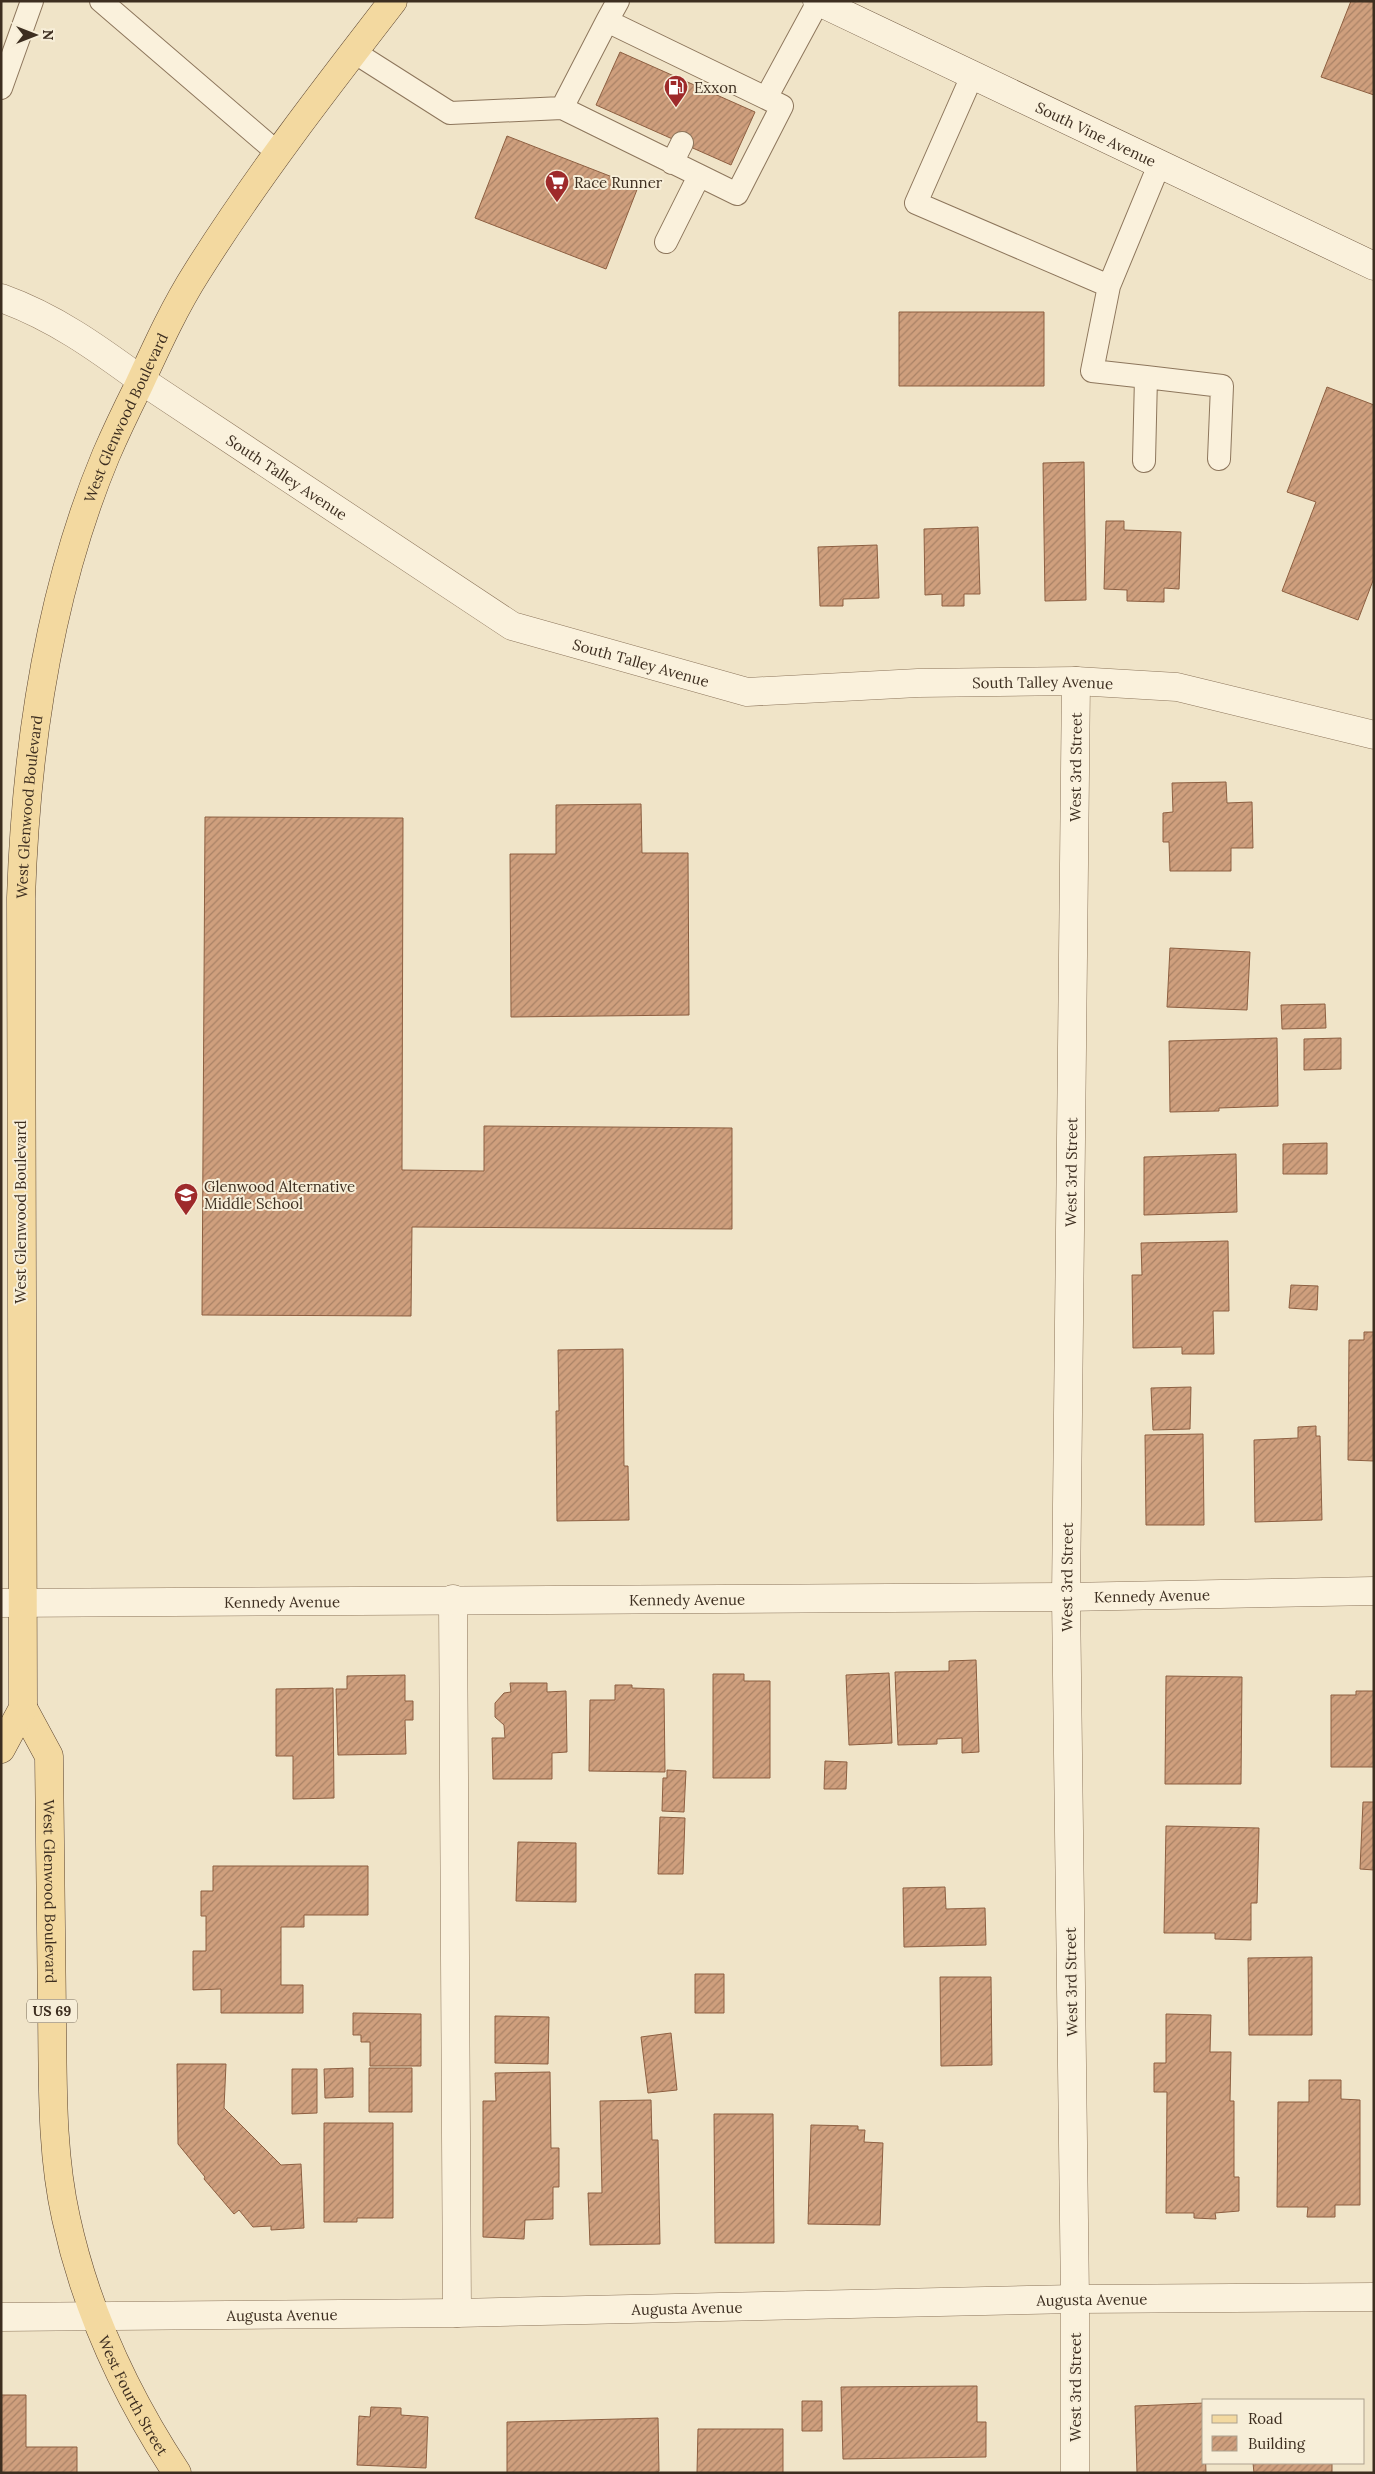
<svg xmlns="http://www.w3.org/2000/svg" width="1375" height="2474" font-family="Lora,serif">
<defs>
<pattern id="building-hatch" width="6" height="6" patternUnits="userSpaceOnUse" patternTransform="scale(1.25)"><rect width="6" height="6" fill="#cf9f7d"/><path d="M-1 1l2-2M0 6l6-6M5 7l2-2" fill="none" stroke="#a98266"/></pattern>
</defs>
<rect width="100%" height="100%" fill="#f0e4c8"/>
<!-- building -->
<path fill="url(#building-hatch)" stroke="#8d5f41" d="M1351,1L1374,2V95L1321,77Z
M620,52L755,112L731,165L596,105Z
M507,136L638,187L606,269L475,218Z
M899,312H1044V386H899Z
M1327,387L1374,405V578L1358,620L1282,591L1316,502L1287,492Z
M1084,462L1086,600L1045,601L1043,463Z
M1106,521H1124V530L1181,532L1179,589L1164,588V602L1127,601V590L1104,589Z
M978,527L980,594H964V606H942V594L925,595L924,529Z
M877,545L879,598L843,599V606H820L818,547Z
M1226,782L1227,803L1252,802L1253,848H1231V871H1170L1169,842H1163V813L1173,812L1172,783Z
M641,804L642,853H688L689,1015L511,1017L510,854H556V805Z
M205,817L403,818L402,1170L484,1171V1126L732,1128V1229L412,1227L411,1316L202,1315Z
M1170,948L1250,952L1247,1010L1167,1007Z
M1325,1004L1326,1028L1282,1029L1281,1005Z
M1277,1038L1278,1106L1219,1108V1111L1170,1112L1169,1041Z
M1341,1038V1069L1304,1070V1039Z
M1327,1143V1174H1283V1144Z
M1236,1154L1237,1212L1144,1215V1157Z
M1228,1241L1229,1311H1213L1214,1354H1182V1347L1133,1348L1132,1275H1142L1141,1243Z
M1291,1285L1318,1286L1317,1310L1289,1308Z
M1364,1332H1374V1461L1348,1460L1349,1340H1364Z
M623,1349L624,1466H628L629,1520L557,1521L556,1411H559L558,1350Z
M1191,1387L1190,1429L1153,1430L1151,1388Z
M1316,1426V1436H1320L1322,1520L1255,1522L1254,1440L1298,1438V1427Z
M1203,1434L1204,1525H1146L1145,1435Z
M976,1660L979,1752L962,1753V1738L937,1739V1744L898,1745L895,1672L949,1671V1661Z
M889,1673L892,1743L849,1745L846,1675Z
M713,1674H744V1681H770V1778H713Z
M405,1675V1701H413V1720H405L406,1754L338,1755L336,1689H347V1676Z
M1166,1676L1242,1677L1241,1784H1165Z
M510,1683H547V1692L566,1691L567,1752L552,1753V1779H493L492,1738H505L504,1725L495,1717V1703L504,1693L511,1692Z
M615,1685H632V1688L664,1689L665,1772L589,1771L590,1700H615Z
M333,1688L334,1798L293,1799V1756H276V1689Z
M1356,1691H1374V1767H1331V1695H1356Z
M825,1761L847,1762L846,1789H824Z
M667,1770L686,1771L684,1812L662,1811L663,1778H667Z
M1363,1802H1374V1870L1360,1869Z
M660,1817L685,1818L683,1874H658Z
M1166,1826L1259,1828L1257,1903H1251V1940L1215,1939V1933H1164Z
M518,1842L576,1843V1902L516,1901Z
M213,1866H368V1915H304V1927H281V1985H303V2013H221V1989L193,1990V1951H206V1916H201V1891H213Z
M945,1887L946,1909L985,1908L986,1945L904,1947L903,1888Z
M1312,1957V2035H1249L1248,1958Z
M695,1974H724V2013H695Z
M940,1977H991L992,2065L941,2066Z
M353,2013L421,2014V2066H370V2042H361V2035H353Z
M1166,2014L1211,2015L1210,2052H1231L1230,2101H1234V2177H1239V2211L1215,2213L1216,2219L1194,2218V2213H1166L1167,2092H1154V2063H1166Z
M495,2016L549,2017L548,2064L495,2063Z
M671,2033L677,2090L648,2093L641,2037Z
M177,2064H226L224,2108L281,2165L301,2164L304,2228L271,2230V2226L253,2227L239,2210L234,2214L204,2179L205,2177L178,2144Z
M353,2068V2097L325,2098L324,2069Z
M369,2068H412V2112H369Z
M292,2069H317V2113L292,2114Z
M550,2072L551,2148H559V2187H553V2219L525,2220L524,2239L483,2237V2101H496L495,2073Z
M1309,2080H1341V2099L1360,2100V2205H1335V2217H1307L1308,2207H1277L1278,2102H1309Z
M651,2100L652,2140H658L660,2244L590,2245L588,2193H602L600,2101Z
M714,2114H773L774,2243H715Z
M324,2123H393V2218H357V2222H324Z
M811,2125L858,2126V2130H865L864,2142L883,2143L880,2225L808,2224Z
M977,2386V2422H986V2457L843,2459L841,2387Z
M1,2395H26V2447H77V2473H1Z
M802,2401H822V2431H802Z
M1204,2403L1206,2473H1137L1135,2406Z
M371,2407L401,2408V2415L428,2417L426,2468L357,2465L359,2416L370,2417Z
M658,2418L659,2471L655,2473H507V2422Z
M698,2429H783V2473H697Z
M1253,2463H1332V2473H1254Z"/>
<g fill="none" stroke-linecap="round" stroke-linejoin="round">
<defs>
<path id="service" d="M101,1L279,154
M607,21L618,1
M354,52L450,113L562,108
M972,76L916,203L1109,286L1159,165
M1,88L32,1
M766,98L782,106L737,194L562,108L607,21L766,98L818,2
M672,163L682,143
M666,242L699,176
M1109,286L1092,371L1146,377
M1144,461L1146,377L1222,386L1219,459"/>
<g id="minor">
<path id="s1" d="M1,298C54,317 96,347 141,380L512,626L747,692L918,683L1076,681L1177,687L1374,735"/>
<path d="M453,1599L457,2313"/>
<path id="s2" d="M1,1603L1066,1597L1374,1591"/>
<path id="s3" d="M1,2317L457,2313L1075,2299L1374,2297"/>
<path id="s4" d="M1075,2473V2299L1066,1597L1076,681"/>
</g>
<g id="secondary">
<path id="s5" d="M817,1L1374,266"/>
</g>
<g id="primary">
<path id="s6" d="M23,1708L49,1756C50,1842 51,1928 52,2014C53,2082 51,2151 66,2218C86,2310 125,2394 177,2473"/>
<path id="s7" d="M1,1749L23,1708L21,898C26,748 48,594 106,455C116,432 127,409 138,387C156,348 174,308 197,272C256,178 325,89 393,1"/>
</g>
</defs>
<!-- service casing -->
<use href="#service" stroke="#8d765c" stroke-width="24"/>
<!-- minor casing -->
<use href="#minor" stroke="#8d765c" stroke-width="29"/>
<!-- secondary casing -->
<use href="#secondary" stroke="#6f573f" stroke-width="29"/>
<!-- primary casing -->
<use href="#primary" stroke="#5b4430" stroke-width="29"/>
<!-- service -->
<use href="#service" stroke="#faf1dc" stroke-width="22"/>
<!-- minor -->
<use href="#minor" stroke="#faf1dc" stroke-width="28"/>
<!-- secondary -->
<use href="#secondary" stroke="#faf1dc" stroke-width="28"/>
<!-- primary -->
<use href="#primary" stroke="#f3d9a0" stroke-width="28"/>
</g>
<!-- icons -->
<defs>
<symbol id="fuel-pin" viewBox="-11 -11 22 30"><path d="M0 17L-7.5 6A9.5 9.5 0 1 1 7.5 6Z" fill="#9e2a2b" stroke="#f7eed8"/><path d="M-5.5-6h7V0h2V4h1.3V-2.5L3-4.5l.8-.8L6-3V5H2.5V1h-1V6h-7ZM-4.2-4.7v3.2H.2V-4.7Z" fill="#fff"/></symbol>
<symbol id="supermarket-pin" viewBox="-11 -11 22 30"><path d="M0 17L-7.5 6A9.5 9.5 0 1 1 7.5 6Z" fill="#9e2a2b" stroke="#f7eed8"/><path d="M-6-5.5h2.5l.6 2H6L4.5 2H-2.5L-4.4-4H-6ZM-1.5 3.2a1.3 1.3 0 1 0 .1 0ZM3 3.2a1.3 1.3 0 1 0 .1 0Z" fill="#fff"/></symbol>
<symbol id="school-pin" viewBox="-11 -11 22 30"><path d="M0 17L-7.5 6A9.5 9.5 0 1 1 7.5 6Z" fill="#9e2a2b" stroke="#f7eed8"/><path d="M0-5L7-2L0 1L-7-2ZM-4 1L0 2.5L4 1V4Q0 6-4 4Z" fill="#fff"/></symbol>
</defs>
<g fill-rule="evenodd">
<use href="#fuel-pin" x="662" y="73" width="28" height="38"/>
<use href="#supermarket-pin" x="543" y="168" width="28" height="38"/>
<use href="#school-pin" x="172" y="1181" width="28" height="38"/>
</g>
<g text-anchor="middle" dominant-baseline="central" stroke-width="4" stroke-linejoin="round" paint-order="stroke">
<!-- shield labels -->
<rect fill="#f7eed8" stroke="#756857" stroke-width="1" x="27" y="1999.5" width="50" height="23" rx="4"/>
<g font-size="14" font-weight="bold" fill="#3d2e20">
<text x="52" y="2011">US 69</text>
</g>
<!-- poi labels -->
<g font-size="15" fill="#3d2e20" stroke="#f7eed8" text-anchor="start">
<text x="694" y="87">Exxon</text>
<text x="574" y="182">Race Runner</text>
<text x="204" y="1186">Glenwood Alternative<tspan x="204" dy="17">Middle School</tspan></text>
</g>
<!-- street labels -->
<g font-size="15" fill="#3d2e20" stroke="#f7eed8">
<text stroke="none"><textPath href="#s5" startOffset="309">South Vine Avenue</textPath></text>
<text stroke="none"><textPath href="#s7" startOffset="1352">West Glenwood Boulevard</textPath></text>
<text stroke="none"><textPath href="#s1" startOffset="338">South Talley Avenue</textPath></text>
<text stroke="none"><textPath href="#s1" startOffset="742">South Talley Avenue</textPath></text>
<text stroke="none"><textPath href="#s1" startOffset="1148">South Talley Avenue</textPath></text>
<text stroke="none"><textPath href="#s4" startOffset="1706">West 3rd Street</textPath></text>
<text stroke="none"><textPath href="#s7" startOffset="948">West Glenwood Boulevard</textPath></text>
<text stroke="none"><textPath href="#s4" startOffset="1301">West 3rd Street</textPath></text>
<text transform="translate(20 1212) rotate(-90)">West Glenwood Boulevard</text>
<text stroke="none"><textPath href="#s4" startOffset="896">West 3rd Street</textPath></text>
<text stroke="none"><textPath href="#s2" startOffset="1151">Kennedy Avenue</textPath></text>
<text stroke="none"><textPath href="#s2" startOffset="686">Kennedy Avenue</textPath></text>
<text stroke="none"><textPath href="#s2" startOffset="281">Kennedy Avenue</textPath></text>
<text stroke="none"><textPath href="#s6" startOffset="190">West Glenwood Boulevard</textPath></text>
<text transform="translate(1071 1982) rotate(-91)">West 3rd Street</text>
<text stroke="none"><textPath href="#s3" startOffset="1091">Augusta Avenue</textPath></text>
<text stroke="none"><textPath href="#s3" startOffset="686">Augusta Avenue</textPath></text>
<text stroke="none"><textPath href="#s3" startOffset="281">Augusta Avenue</textPath></text>
<text transform="translate(1075 2387) rotate(-90)">West 3rd Street</text>
<text stroke="none"><textPath href="#s6" startOffset="708">West Fourth Street</textPath></text>
</g>
</g>
<!-- border -->
<rect width="1375" height="2474" fill="none" stroke="#3d2e20" stroke-width="5"/>
<!-- legend -->
<rect x="1202" y="2399" width="162" height="65" fill="#f7eed8" stroke="#ada18e"/>
<rect x="1212" y="2415" width="25" height="8" fill="#f3d9a0" stroke="#ada18e"/>
<text x="1248" y="2424" font-size="15" fill="#3d2e20">Road</text>
<rect x="1212" y="2436" width="25" height="15" fill="url(#building-hatch)" stroke="#ada18e"/>
<text x="1248" y="2449" font-size="15" fill="#3d2e20">Building</text>
<!-- north arrow -->
<g transform="translate(35 35) rotate(90)" stroke="#f7eed8" stroke-width="4" paint-order="stroke">
<path d="M0-4L9 19L0 12L-9 19Z" fill="#3d2e20"/>
<text y="-8" font-size="14" font-weight="bold" text-anchor="middle" fill="#3d2e20">N</text>
</g>
</svg>
